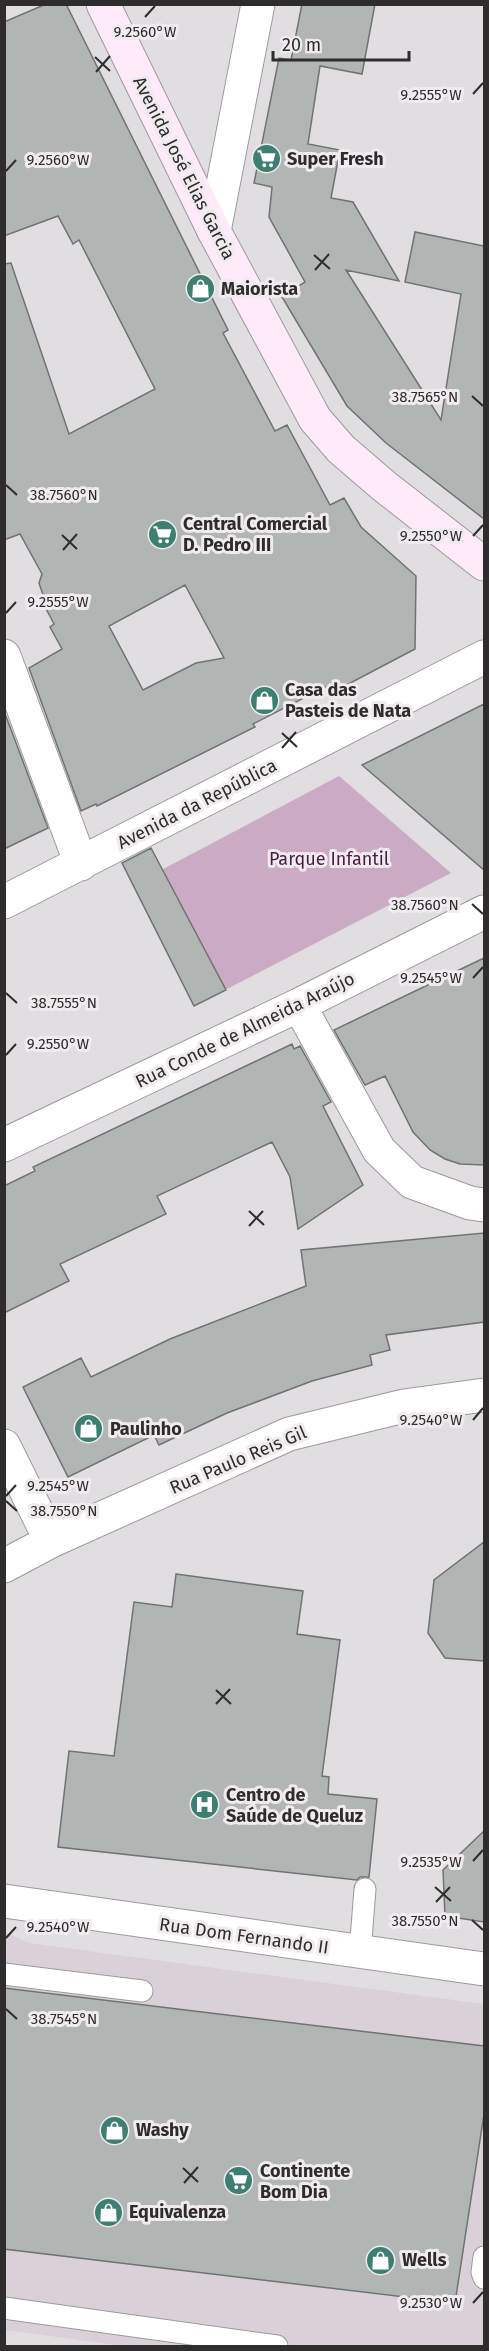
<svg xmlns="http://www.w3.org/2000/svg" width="489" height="2351" font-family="'Fira Sans',sans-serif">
<rect width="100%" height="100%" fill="#e1dee1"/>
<!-- built -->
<path fill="#dad1d8" d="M5,1932L29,1943L484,2004V2346H124L5,2330Z"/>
<!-- green -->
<path fill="#cbaac3" d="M339,776L451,873L194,1006L133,885Z"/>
<!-- building -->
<path fill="#b1b5b4" stroke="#6f7371" stroke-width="1.5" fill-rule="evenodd" d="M46,4H66L228,330L223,333L275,431L287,425L330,505L344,498L361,527L416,576L415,649L339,689L335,682L253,724L255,727L97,806L96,804L81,811L29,668L62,649L50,627L54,624L43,603L45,601L39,583L42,574L20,534L4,540V264L11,263L69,434L155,389L79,240L73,244L58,216L4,236V22ZM185,585L224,658L196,663L143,690L109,626Z
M302,4H375L362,74L320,66L308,144L340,150L331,198L353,202L399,281L346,270L441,420L461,294L405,282L415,232L484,246V519L386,443L347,406L282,297L305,282L269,217L272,187L254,183L279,58L291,60Z
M484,704V870L362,765Z
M4,711L48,828L4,849Z
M151,848L226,990L194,1006L122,863Z
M484,958V1165L460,1164L445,1159L430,1150L413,1132L385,1076L365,1085L334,1030Z
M292,1044L294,1049L300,1046L331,1102L323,1106L363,1185L298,1229L290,1177L272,1142L157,1196L166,1214L60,1264L69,1281L4,1313V1186L35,1171L33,1167Z
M484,1233V1322L386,1335L390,1350L370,1355L372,1365L312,1381L227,1413L159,1445L154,1435L68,1477L23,1387L81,1358L91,1377L170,1339L306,1286L301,1250Z
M484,1542V1661L445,1658L428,1633L434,1580Z
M176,1574L303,1591L297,1634L340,1640L322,1776L329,1777L328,1794L377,1799L369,1877H360L357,1880L58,1847L69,1751L114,1756L134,1602L172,1607Z
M484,1831V1922L445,1916L443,1870Z
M4,1988L484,2046V2114L455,2303L4,2249Z"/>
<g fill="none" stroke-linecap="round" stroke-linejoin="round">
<defs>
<path id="lane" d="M360,1952L365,1889
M4,1974L142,1991
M484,2257L482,2272L484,2278
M4,2308L277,2346"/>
<path id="street" d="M214,231L258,4
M4,656L81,864
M4,902L484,657
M299,1005L379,1150L412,1182L470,1203L484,1205
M4,1145L299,1005L484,912
M4,1446L51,1541
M4,1566L51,1541L289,1434L404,1406L484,1395
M4,1901L484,1969"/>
<path id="secondary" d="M103,4L214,231L315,419L341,449L384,486L484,564"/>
</defs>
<!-- lane casing -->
<use href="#lane" stroke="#9d9a9c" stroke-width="23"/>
<!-- street casing -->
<use href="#street" stroke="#9d9a9c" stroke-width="35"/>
<!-- secondary casing -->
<use href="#secondary" stroke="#9d9a9c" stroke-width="35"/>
<!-- lane -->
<use href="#lane" stroke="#fff" stroke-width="21"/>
<!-- street -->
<use href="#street" stroke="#fff" stroke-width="33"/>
<!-- secondary -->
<use href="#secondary" stroke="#feeaf9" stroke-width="33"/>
</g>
<!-- ticks -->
<path fill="none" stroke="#2e2c2d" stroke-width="2" d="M145,17L155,6M95,57L110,71M96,72L110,56M473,94L483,83M6,171L16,160M314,255L330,269M315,270L329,254M472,396L483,406M6,485L17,495M62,535L77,549M473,536L483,525M63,550L77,534M6,613L16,602M282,733L297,747M282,748L296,732M472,904L483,914M473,978L483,967M6,993L17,1003M6,1055L16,1044M249,1211L264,1225M249,1226L263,1211M473,1420L483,1408M6,1496L16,1485M6,1501L17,1511M216,1690L231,1704M216,1704L230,1689M473,1861L483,1850M435,1887L451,1901M436,1902L450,1887M472,1920L483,1930M6,1938L16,1927M6,2009L17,2019M183,2168L198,2182M184,2183L198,2167M473,2303L483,2292"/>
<!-- icons -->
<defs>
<symbol id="supermarket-disc" viewBox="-11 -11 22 22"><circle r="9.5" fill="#3d7f70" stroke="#efebee"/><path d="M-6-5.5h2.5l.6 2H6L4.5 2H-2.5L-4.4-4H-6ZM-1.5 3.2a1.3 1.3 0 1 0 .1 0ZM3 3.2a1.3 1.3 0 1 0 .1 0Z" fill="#fff"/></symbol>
<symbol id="shop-disc" viewBox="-11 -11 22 22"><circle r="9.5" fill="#3d7f70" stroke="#efebee"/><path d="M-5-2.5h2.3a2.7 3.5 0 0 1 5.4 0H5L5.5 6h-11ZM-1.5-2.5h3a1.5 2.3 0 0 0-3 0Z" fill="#fff"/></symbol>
<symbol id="hospital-disc" viewBox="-11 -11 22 22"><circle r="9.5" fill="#3d7f70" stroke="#efebee"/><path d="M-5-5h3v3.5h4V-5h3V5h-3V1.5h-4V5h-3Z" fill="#fff"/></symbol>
</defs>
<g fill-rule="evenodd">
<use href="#supermarket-disc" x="250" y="142" width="33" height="33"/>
<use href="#shop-disc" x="184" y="272" width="33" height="33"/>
<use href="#supermarket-disc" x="146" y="518" width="33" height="33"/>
<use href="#shop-disc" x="248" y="684" width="33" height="33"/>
<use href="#shop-disc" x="72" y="1412" width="33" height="33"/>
<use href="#hospital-disc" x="188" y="1788" width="33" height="33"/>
<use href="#shop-disc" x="98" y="2114" width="33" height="33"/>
<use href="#supermarket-disc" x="222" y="2164" width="33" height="33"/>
<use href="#shop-disc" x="92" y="2196" width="33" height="33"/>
<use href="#shop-disc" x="364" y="2244" width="33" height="33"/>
</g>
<g text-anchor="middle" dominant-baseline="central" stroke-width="6" stroke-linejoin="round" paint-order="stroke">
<!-- poi labels -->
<g font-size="18" font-weight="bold" fill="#2e2c2d" stroke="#efebee" text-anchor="start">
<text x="287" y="159">Super Fresh</text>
<text x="221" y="289">Maiorista</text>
<text x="183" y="524">Central Comercial<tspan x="183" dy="21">D. Pedro III</tspan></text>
<text x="285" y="690">Casa das<tspan x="285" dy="21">Pasteis de Nata</tspan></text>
<text x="110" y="1429">Paulinho</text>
<text x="226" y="1795">Centro de<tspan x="226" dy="21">Saúde de Queluz</tspan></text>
<text x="136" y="2130">Washy</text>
<text x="260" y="2171">Continente<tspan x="260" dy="21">Bom Dia</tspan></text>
<text x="129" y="2212">Equivalenza</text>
<text x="402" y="2260">Wells</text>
</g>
<!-- street labels -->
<g font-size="18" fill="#2e2c2d" stroke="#efebee">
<text transform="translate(184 168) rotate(63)">Avenida José Elias Garcia</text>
<text transform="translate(197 804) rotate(-27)">Avenida da República</text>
<text transform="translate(245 1030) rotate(-26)">Rua Conde de Almeida Araújo</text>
<text transform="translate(238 1460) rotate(-23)">Rua Paulo Reis Gil</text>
<text transform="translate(244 1936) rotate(8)">Rua Dom Fernando II</text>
</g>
<!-- park labels -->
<g font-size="18" fill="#4d1a44" stroke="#efebee">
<text x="329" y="859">Parque Infantil</text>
</g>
</g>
<g font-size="15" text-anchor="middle" fill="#2e2c2d" stroke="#efebee" stroke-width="6" stroke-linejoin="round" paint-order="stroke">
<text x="145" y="37">9.2560°W</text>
<text x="431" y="100">9.2555°W</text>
<text x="58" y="165">9.2560°W</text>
<text x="425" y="402">38.7565°N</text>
<text x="64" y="500">38.7560°N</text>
<text x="431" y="541">9.2550°W</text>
<text x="58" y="607">9.2555°W</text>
<text x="425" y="910">38.7560°N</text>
<text x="431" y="983">9.2545°W</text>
<text x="64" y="1008">38.7555°N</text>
<text x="58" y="1049">9.2550°W</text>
<text x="431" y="1425">9.2540°W</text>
<text x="58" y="1491">9.2545°W</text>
<text x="64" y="1516">38.7550°N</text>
<text x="431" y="1867">9.2535°W</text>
<text x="425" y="1926">38.7550°N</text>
<text x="58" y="1932">9.2540°W</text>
<text x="64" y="2024">38.7545°N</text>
<text x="431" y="2308">9.2530°W</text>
</g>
<!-- border -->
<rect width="489" height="2351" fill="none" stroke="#2e2c2d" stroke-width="12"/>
<!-- scale -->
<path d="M273 51v9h136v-9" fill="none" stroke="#2e2c2d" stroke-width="3"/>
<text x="282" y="51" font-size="18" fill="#2e2c2d" stroke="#efebee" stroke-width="4.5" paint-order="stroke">20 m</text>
</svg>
